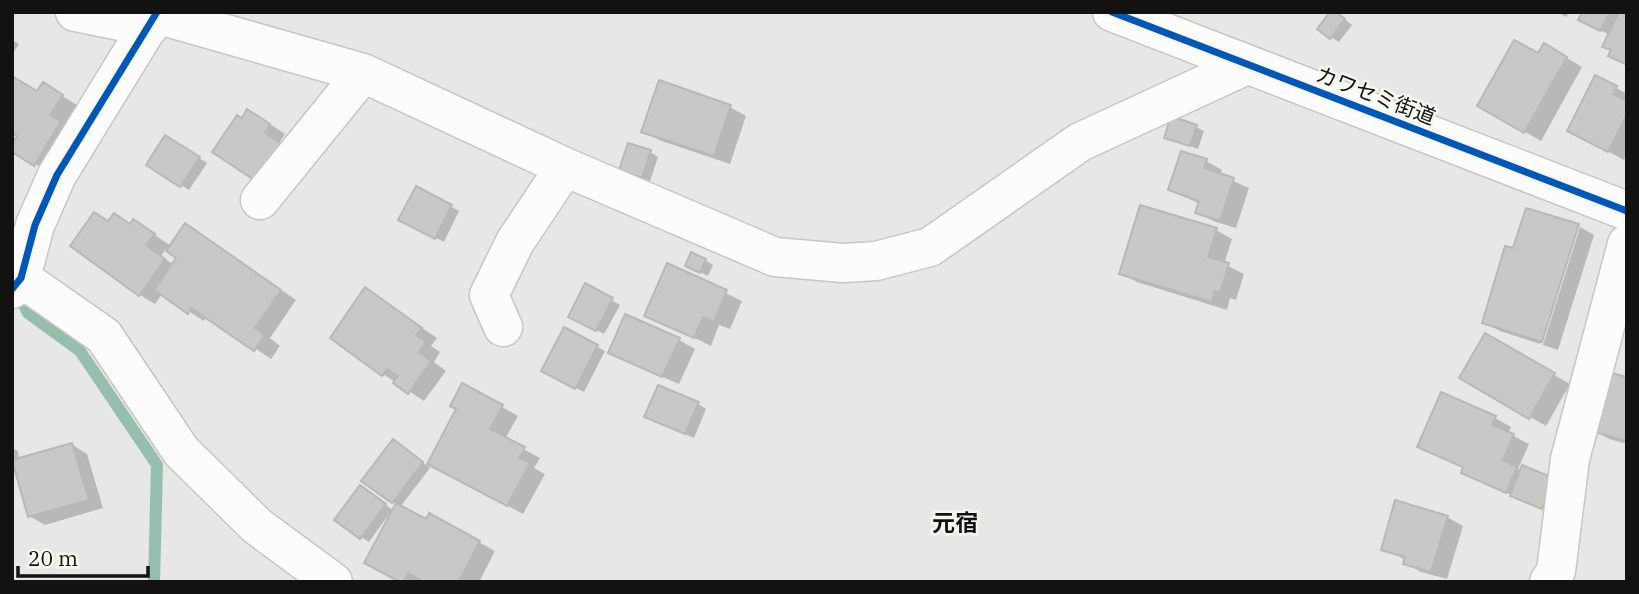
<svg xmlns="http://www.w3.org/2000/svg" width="1639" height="594" font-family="'IBM Plex Serif','Noto Sans JP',serif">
<rect width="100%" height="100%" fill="#e7e8e5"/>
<!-- shadow -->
<path fill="#0003" fill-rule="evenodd" d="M1557,12H1569L1566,17Z
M1584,12H1627V65L1610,56L1613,51L1610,35L1596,28Z
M1341,16L1352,25L1339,42L1331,37Z
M12,40L19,44L12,55Z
M1545,45L1582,67L1541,141L1479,105L1539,55Z
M1596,77L1627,94V154L1624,160L1585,139Z
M44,85L77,105L51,173L12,150Z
M730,107L746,116L730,164L659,140L643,131Z
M242,120H264L285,134L279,143Z
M1196,127L1204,131L1198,149L1166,137Z
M174,142L207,163L189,190L148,164Z
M650,152L658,157L650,181L621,169Z
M1206,161L1222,170L1220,175L1249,188L1236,228L1213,221L1197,212L1200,204L1170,190Z
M417,189L459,211L444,242L401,220Z
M134,221L171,246L201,234L296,300L270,338L280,346L271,359L207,316L204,321L162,294L155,304L140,295L109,223L131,225ZM166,249L179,258L174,265L161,256Z
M1576,226L1540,344L1500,331L1484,322L1514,251L1578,226H1580Z
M1580,227L1594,235L1558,350L1543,345Z
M1216,230L1232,239L1224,264L1244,274L1236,300L1230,298L1227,310L1137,282L1121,273Z
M705,260L713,265L708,276L695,270Z
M668,265L742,301L730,329L719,325L711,346L660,321Z
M585,286L620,305L604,334L570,316Z
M366,290L437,338L431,346L440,352L434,362L446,371L424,401L383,374Z
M564,329L605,351L584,392L551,375Z
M1486,336L1570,384L1546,426L1462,378Z
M679,340L695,349L679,384L626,361Z
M1627,379V444L1609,439L1593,430Z
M463,385L518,416L505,439L540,458L534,468L545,474L523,514L445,472Z
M698,404L706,409L694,438L654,421Z
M1495,418L1511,427L1508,433L1529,444L1518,469L1554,479L1551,512L1479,481L1463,472L1465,468L1420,447Z
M71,444L87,454L103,508L45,525L29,516L16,472L12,473V448L18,451L19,460Z
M401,446L430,468L400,507L427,522L430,515L495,551L479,582H402L390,513L369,542L361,537L369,492L394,511L397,505L393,502Z
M1447,517L1463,526L1447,579L1421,572L1405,563L1406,560L1383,549Z"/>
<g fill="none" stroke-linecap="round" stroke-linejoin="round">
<!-- stream -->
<path stroke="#96beac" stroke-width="12" d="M16,288L28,313L80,351L157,465L154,582"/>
</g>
<!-- building -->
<path fill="#c8c8c6" stroke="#b8b8b6" stroke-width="2" d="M1330,12H1336L1345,19L1330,39L1317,29Z
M1582,12H1610L1600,31L1578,20Z
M1619,12H1627V65L1608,56L1611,50L1602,47Z
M1514,40L1538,53L1544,43L1567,57L1524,133L1477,106Z
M1595,75L1617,86L1613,94L1627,101V114L1608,152L1567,131Z
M12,76L37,91L43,82L63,95L50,115L61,121L34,166L12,152V144L17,136L12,133Z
M659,80L731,105L714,156L641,132Z
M247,109L270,124L265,133L285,146L260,184L212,152L237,115L242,118Z
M1171,116L1197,125L1190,146L1164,138Z
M165,135L200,157L180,187L146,165Z
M628,143L651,150L642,178L619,170Z
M1181,151L1207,159L1204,168L1234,178L1220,221L1195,213L1199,201L1168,190Z
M416,186L452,205L435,239L398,220Z
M1140,205L1217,228L1208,257L1229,263L1220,293L1214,291L1212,302L1119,274Z
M1526,208L1579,224L1542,342L1482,323L1505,246L1513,248Z
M94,212L108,221L114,213L130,224L133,219L155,234L146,245L165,259L139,296L70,246Z
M185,223L281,290L255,328L265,335L254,351L191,308L188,314L154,290L176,258L166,251Z
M691,252L706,259L700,273L685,266Z
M667,263L727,290L714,322L703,317L694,338L644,316Z
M585,283L613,298L596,331L568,317Z
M365,287L422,328L416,335L426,342L419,352L431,361L408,394L393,383L398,376L387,369L382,376L330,338Z
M625,314L680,338L662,377L608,353Z
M564,327L598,345L575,389L541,371Z
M1485,333L1555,373L1529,419L1459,378Z
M1608,372L1627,377V441L1591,431Z
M462,383L503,405L490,429L525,447L519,458L530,463L507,506L427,464L456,409L450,406Z
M658,385L699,402L685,434L644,417Z
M1441,392L1496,416L1492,425L1514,434L1503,460L1517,467L1506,493L1461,473L1463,467L1417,447Z
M393,439L423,462L392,503L361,481Z
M72,443L89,500L28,517L12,460Z
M1522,465L1554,478L1542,509L1510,496Z
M360,485L386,504L360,539L334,520Z
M1395,500L1448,516L1431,572L1403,564L1405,557L1381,550Z
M396,503L426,519L429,513L480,541L458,582H424L408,573L404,582H400L364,563Z"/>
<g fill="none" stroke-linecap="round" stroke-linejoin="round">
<defs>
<path id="minor" d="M75,12L149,27
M1112,12L1627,211
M156,14L363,73L565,167L775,257L843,263L876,261L930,247L1080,142L1247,65
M260,200L363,73
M21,278L104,336L181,451L257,526L333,582
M12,289L21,278L35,225L57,175L157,12
M503,327L489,295L515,242L565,167
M1549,582L1556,571L1570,459L1627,244"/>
</defs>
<!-- minor casing -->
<use href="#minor" stroke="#c6c6c5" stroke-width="41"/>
<!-- minor -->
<use href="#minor" stroke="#fbfcfb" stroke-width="38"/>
<defs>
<path id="cycleway" d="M1112,12L1627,211
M12,289L21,278L35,225L57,175L157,12"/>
</defs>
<!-- cycleway casing -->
<use href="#cycleway" stroke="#f5f7f1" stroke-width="11"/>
<!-- cycleway -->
<use href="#cycleway" stroke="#0057b8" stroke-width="7"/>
</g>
<g text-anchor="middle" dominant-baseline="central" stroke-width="5" stroke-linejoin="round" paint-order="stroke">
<!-- street labels -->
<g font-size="21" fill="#121211" stroke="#f5f7f1">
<text transform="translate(1376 95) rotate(21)">カワセミ街道</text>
</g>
<!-- neighbourhood labels -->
<g font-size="23" font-weight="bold" fill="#121211" stroke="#f5f7f1">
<text x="955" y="522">元宿</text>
</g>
</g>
<!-- border -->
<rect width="1639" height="594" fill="none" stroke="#121211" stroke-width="28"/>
<!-- scale -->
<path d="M18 566v10h130v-10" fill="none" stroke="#121211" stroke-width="3.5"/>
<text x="28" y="566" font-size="21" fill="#121211" stroke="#f5f7f1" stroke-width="5" paint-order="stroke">20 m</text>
</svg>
